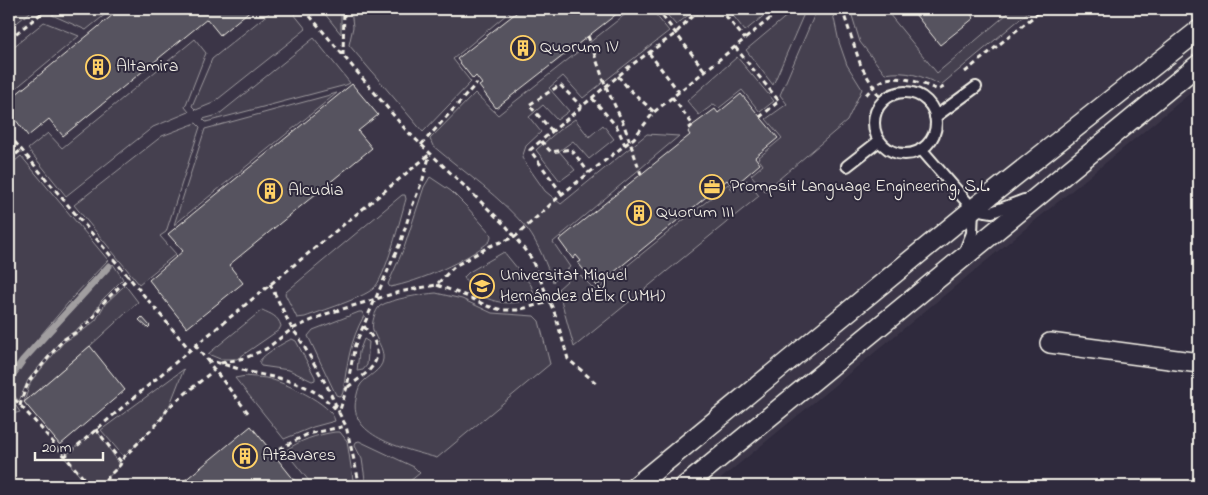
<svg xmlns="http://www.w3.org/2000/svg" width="1208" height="495" font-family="'Indie Flower',sans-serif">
<rect width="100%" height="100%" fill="#2f2a3d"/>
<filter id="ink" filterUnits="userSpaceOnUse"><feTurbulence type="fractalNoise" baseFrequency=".02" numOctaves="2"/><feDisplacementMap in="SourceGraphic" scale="10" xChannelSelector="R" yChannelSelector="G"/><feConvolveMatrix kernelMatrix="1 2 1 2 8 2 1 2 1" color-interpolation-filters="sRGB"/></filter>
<g filter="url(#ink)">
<!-- built -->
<path fill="#3b3647" d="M9,9H1199V86L712,486H9Z"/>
<!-- green -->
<path fill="#454050" stroke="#9c989c" d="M9,9H34L9,29Z
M60,9H112L86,30L52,15Z
M274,9H290L306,29L213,103L196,110L192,106L212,59Z
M321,9H341V34Z
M351,9H513L453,59L471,82L423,132L349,45L353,27Z
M632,9H651L669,31L583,98L563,76L549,88L569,111L557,120L543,105L529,117L541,132L526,146L522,158L545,191L561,204L647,134L679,136L553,242L570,267L553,282C546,264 539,245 528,230C501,197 465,173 433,146L430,139L475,93L498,115Z
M662,9H696L676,25Z
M728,9H772L745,31Z
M795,9H806L773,85L746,50Z
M817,9H832L839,42L847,65L862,89L847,121L765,191L751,175L763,165L758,158L782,138L766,119L787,104L780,95Z
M850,9H885L937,73L1013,9H1032L941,85C921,76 907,70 885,74L860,42Z
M44,22L79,36L9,94V48H12Z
M314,38L350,83L346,85L206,122L203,119L218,115Z
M195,39L206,53L185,107L189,112L153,127L66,196L28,149L48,133L62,148Z
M737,57L774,101L760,112L742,90L719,108L714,104L699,115L687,101Z
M337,93L174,225L205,129Z
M575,119L589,137L603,125L614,139L589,159L573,141L559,151L575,170L560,181L536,150L559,130Z
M196,123L200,127L166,232L160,236L176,254L139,284L74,205L162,136Z
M21,156L108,260L73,297L20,360L9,376V166Z
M430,177L451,191L467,207L490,233L491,236L490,241C468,260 419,282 390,287L388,284L404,248L424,187Z
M747,180L759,196L574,347L558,289L577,272L596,291L728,184L733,191Z
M402,195H405L406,199C401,216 385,280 373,289C360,299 321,311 305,317L297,318L285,294L286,292Z
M504,252L531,285L535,296C530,298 525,301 519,302C500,306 472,297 464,277L469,272Z
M113,264L123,279L102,300L92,317L78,329L62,339L28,380L19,401L9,390C9,370 94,284 113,264Z
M125,285L138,302L90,346L24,402L31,381L64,342L85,329L96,320L105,304Z
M436,293L462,299L492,313L534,316L539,321L550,364L437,458C410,450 347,438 356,399C357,394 358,388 361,384C367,376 382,371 383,359C384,348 376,340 373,330C371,324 375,310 380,306C391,299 423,294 436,293Z
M262,310C271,314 278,316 281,326L279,330L237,359H220L208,354Z
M359,312H362L364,316C350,340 347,365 343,392L342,395L339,396L336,395L308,336L313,330Z
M292,339L296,341L315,377V380L312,381L289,370L261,366C260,364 259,363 260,361C261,356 286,341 292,339Z
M364,339L369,342L367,365L363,370L357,371L359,352Z
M184,369L169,407L159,422L124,457L101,430Z
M246,376C252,377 259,377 266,378C283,382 332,403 335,421L313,427L284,439L235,378Z
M9,396L20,412L9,415Z
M96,429L120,465L100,486H88L64,457Z
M335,432H340L347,441L354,486H313L285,451C300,440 316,435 335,432Z
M359,441L414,467L420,473L404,486H366L362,459L355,446L356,442Z"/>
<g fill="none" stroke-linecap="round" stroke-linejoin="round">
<!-- stream -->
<path stroke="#a19ea0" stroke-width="7" d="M9,380L23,360L109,266"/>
</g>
<!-- building -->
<path fill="#56525f" stroke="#f4f1e8" d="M120,9H252L220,35L207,19L63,136L49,119L28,136L9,111V100Z
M521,9H623L496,108L479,86L482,84L476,76L473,79L457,59Z
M911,9H966L974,18L940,45Z
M352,84L378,115L358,131L372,148L229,265L243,283L187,328L149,280L183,251L168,234Z
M741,94L778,138L755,157L760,164L733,187L727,180L597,286L578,263L581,261L576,255L573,259L559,240L690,135L688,132L693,125L715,109L718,113Z
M142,317L150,326L148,328L139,320Z
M90,346L125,390L60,445L24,402Z
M251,426L299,486H178Z"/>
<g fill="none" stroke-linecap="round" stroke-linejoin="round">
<defs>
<path id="service" d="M874 123a31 31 0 1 1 62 0a31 31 0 1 1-62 0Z
M935,117L976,87
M921,149L973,209L972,233L964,253
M847,166L879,141
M974,209L992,212L1024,200"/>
<path id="minor" d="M1050,343L1199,363
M636,486L973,209L1199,30
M685,486L1199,64"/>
</defs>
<!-- service casing -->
<use href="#service" stroke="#f4f1e8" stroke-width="14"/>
<!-- minor casing -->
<use href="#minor" stroke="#f4f1e8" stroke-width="22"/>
<!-- path -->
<path stroke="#f4f1e8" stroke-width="3" stroke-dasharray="5 4" stroke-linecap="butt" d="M304,9L406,130L507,227L531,258L555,314L568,359L596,383
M657,9L705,71
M720,9L745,39
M842,9L861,66L882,101
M588,36L606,87L624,125L641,174
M9,39L47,9
M735,47L779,101L760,117
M649,53L679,92
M343,55L344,9
M965,72L1043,9
M618,76L628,88L654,112
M866,95C871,89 877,83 884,80C900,74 924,84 938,90L946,86
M672,97L693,125L688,129
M592,98L617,127L625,145
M552,131L529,105L560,85L582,107
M9,135L190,350
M541,141L551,152L571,149L589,173
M421,145L477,83
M9,160L21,150
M562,194L530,150L630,66L675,34L688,20L701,9
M270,284L292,329L298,336L327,386L339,412
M437,285L469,297L487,306L502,310H517L550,302
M195,345L249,414
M207,360C221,363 235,368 249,372C286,380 308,381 337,410
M221,363L245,358L266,349L292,329L326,314L399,292L436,285L455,266L490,246L515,237L562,194L634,138L654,112L782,9
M348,387C362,376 384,365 375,343C373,337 367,331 364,326
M9,393L41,428L90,486
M20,406L22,398L29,381L63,340L80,330L91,321L103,303L129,277
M96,429L121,462
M279,449L308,434L346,426
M64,457L190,350L430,154
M99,486L120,465L124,457L159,422L169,407L214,370
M360,486L346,426L339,413L347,387L355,345L401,241L411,209L423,179L430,154"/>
<!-- service -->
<use href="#service" stroke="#2f2a3d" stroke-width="10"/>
<!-- minor -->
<use href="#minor" stroke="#2f2a3d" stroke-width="19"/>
</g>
</g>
<!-- icons -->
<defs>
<symbol id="building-ring" viewBox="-11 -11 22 22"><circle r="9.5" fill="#2f2a3d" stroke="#ffd166" stroke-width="1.5"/><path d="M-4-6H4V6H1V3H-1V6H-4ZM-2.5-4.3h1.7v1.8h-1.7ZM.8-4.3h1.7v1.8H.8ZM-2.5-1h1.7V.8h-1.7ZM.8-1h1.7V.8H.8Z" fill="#ffd166"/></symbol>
<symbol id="office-ring" viewBox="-11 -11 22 22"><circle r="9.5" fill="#2f2a3d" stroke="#ffd166" stroke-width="1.5"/><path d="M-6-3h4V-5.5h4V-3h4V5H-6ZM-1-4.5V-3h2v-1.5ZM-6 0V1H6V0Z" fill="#ffd166"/></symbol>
<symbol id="university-ring" viewBox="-11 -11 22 22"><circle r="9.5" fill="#2f2a3d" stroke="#ffd166" stroke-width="1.5"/><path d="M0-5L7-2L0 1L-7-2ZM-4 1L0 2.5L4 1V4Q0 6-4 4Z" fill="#ffd166"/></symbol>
</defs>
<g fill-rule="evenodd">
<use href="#building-ring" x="509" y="34" width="28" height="28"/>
<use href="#building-ring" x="84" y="53" width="28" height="28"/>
<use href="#office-ring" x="698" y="173" width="28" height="28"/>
<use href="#building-ring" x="256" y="177" width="28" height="28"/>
<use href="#building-ring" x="625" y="199" width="28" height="28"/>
<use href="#university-ring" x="468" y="272" width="28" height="28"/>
<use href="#building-ring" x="231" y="442" width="28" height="28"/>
</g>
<g text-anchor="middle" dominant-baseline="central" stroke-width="4" stroke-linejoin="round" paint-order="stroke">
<!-- poi labels -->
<g font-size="18" fill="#f4f1e8" stroke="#2f2a3d" text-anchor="start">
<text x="540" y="48">Quorum IV</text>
<text x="116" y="67">Altamira</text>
<text x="730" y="187">Prompsit Language Engineering, S.L.</text>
<text x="288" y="191">Alcudia</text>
<text x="656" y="213">Quorum III</text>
<text x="500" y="276">Universitat Miguel<tspan x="500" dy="21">Hernández d'Elx (UMH)</tspan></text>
<text x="262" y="456">Atzavares</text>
</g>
</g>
<!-- margin -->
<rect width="1208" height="495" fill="none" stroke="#2f2a3d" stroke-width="30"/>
<rect x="15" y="15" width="1178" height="465" fill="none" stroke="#f4f1e8" stroke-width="2" filter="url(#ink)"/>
<!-- scale -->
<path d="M35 452v8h68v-8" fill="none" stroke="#f4f1e8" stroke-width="2.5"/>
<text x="42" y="452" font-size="15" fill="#f4f1e8" stroke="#2f2a3d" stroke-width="4" paint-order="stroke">20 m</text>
</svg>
